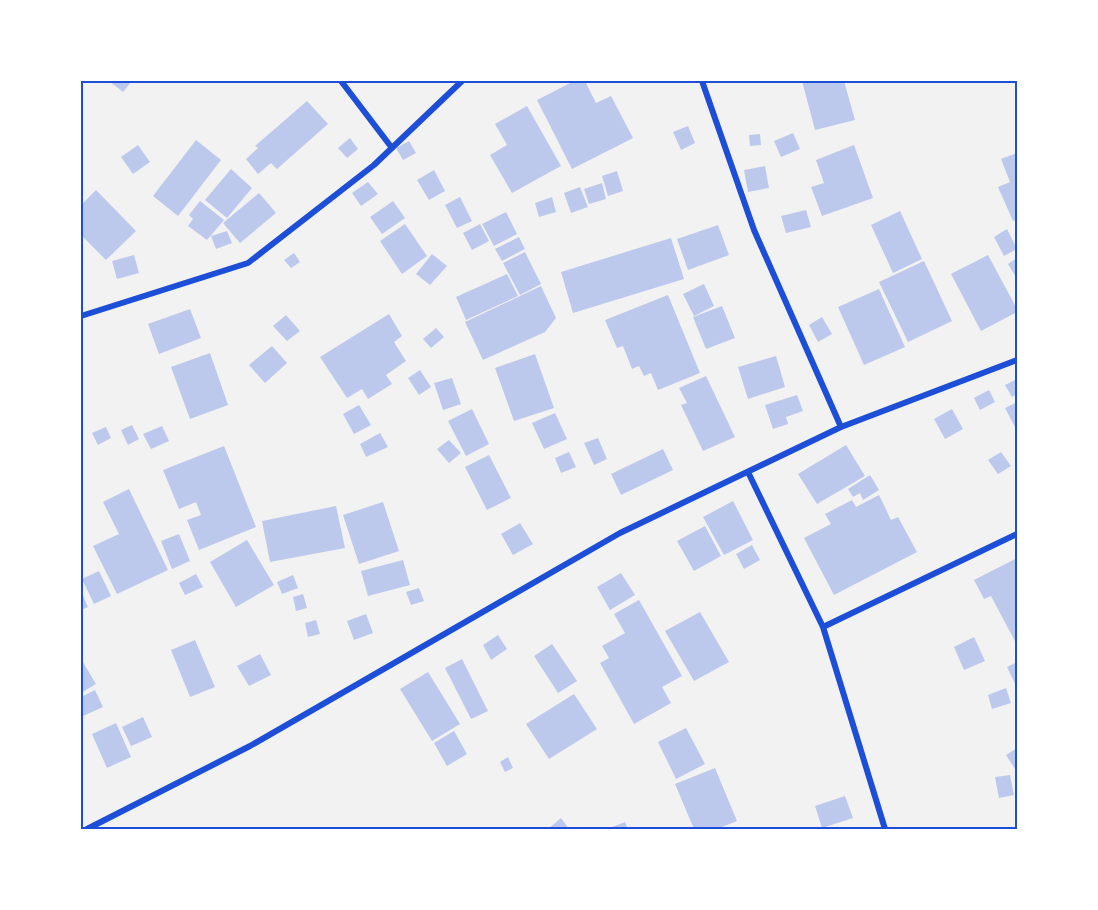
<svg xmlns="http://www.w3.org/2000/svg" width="1098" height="910" font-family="Lato,sans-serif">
<rect width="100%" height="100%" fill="#f2f2f2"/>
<!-- building -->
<path fill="#bdc9ec" d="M109,81H132L123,92Z
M574,81H585L596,103L611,96L633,138L572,169L537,100Z
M802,81H844L855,120L815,130Z
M307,101L328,124L277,169L271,163L258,174L246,159L258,148L255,146Z
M527,106L561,166L512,193L490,155L507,145L495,124Z
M688,126L695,143L681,150L673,132Z
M793,133L800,149L781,157L774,141Z
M760,134L761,145L750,146L749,135Z
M350,138L358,149L347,158L338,148Z
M196,140L221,160L178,216L153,196Z
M409,141L416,153L403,160L396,148Z
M138,145L150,162L133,174L121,157Z
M854,145L873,198L822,216L811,187L824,183L816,160Z
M1017,153V219L1013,221L998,187L1010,182L1001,159Z
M765,166L769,188L748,192L744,170Z
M231,169L252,188L227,218L205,200Z
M434,170L445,191L429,200L417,180Z
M617,171L623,191L608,196L602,176Z
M368,182L378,194L361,206L352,193Z
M602,183L606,199L589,204L584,189Z
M580,187L588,207L571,213L564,193Z
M96,190L136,231L106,260L81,235V205Z
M259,193L276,213L240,243L223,223Z
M460,197L472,221L457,228L445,205Z
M552,197L556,212L539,217L535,203Z
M200,201L224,220L207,240L188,226L193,219L189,215Z
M393,201L405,218L382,234L370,217Z
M806,210L811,227L786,233L781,216Z
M900,211L922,259L893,273L871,225Z
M506,212L517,234L494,246L482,224Z
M405,224L427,256L402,274L380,241Z
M480,224L489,241L472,250L463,233Z
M718,225L729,255L688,270L677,239Z
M1007,229L1017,249L1004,256L994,237Z
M227,231L232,243L216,249L211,236Z
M519,237L525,249L502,261L495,249Z
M671,238L684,279L573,313L561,272Z
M525,252L541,284L520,295L503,263Z
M294,253L300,262L291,268L284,260Z
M432,254L447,266L430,285L416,274Z
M134,255L139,273L117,279L112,261Z
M988,255L1017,309V312L981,331L951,274Z
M1017,258V279L1008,264Z
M924,261L952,321L908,342L879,282Z
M507,274L518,296L466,320L456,297Z
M704,284L714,306L694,316L683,294Z
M541,286L556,318L545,332L483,360L465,322Z
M879,289L905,347L864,365L838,307Z
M668,295L700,373L658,390L651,373L644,376L639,366L632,369L623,346L617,348L605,320Z
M722,306L735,338L706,349L693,317Z
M190,309L201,338L159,354L148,324Z
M389,314L402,336L394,342L406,361L386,375L392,384L368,399L362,389L347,398L320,357Z
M286,315L300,331L287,341L273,326Z
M822,317L832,334L818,342L809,325Z
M436,328L444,337L431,348L423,339Z
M272,346L287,363L265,383L249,365Z
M210,353L228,405L190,419L171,367Z
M535,354L554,408L514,421L495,368Z
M776,356L785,387L748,399L738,367Z
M420,370L431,387L419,395L408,378Z
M706,376L735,437L703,451L681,405L687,403L679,388Z
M452,378L461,404L443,410L434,383Z
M1017,379V394L1012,397L1005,385Z
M989,390L995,402L980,410L974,398Z
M797,395L803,411L786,417L788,424L773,429L765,405Z
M1017,402V431L1005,408Z
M359,405L371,425L354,434L343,414Z
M472,409L489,444L466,456L448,421Z
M952,409L963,429L945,439L934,419Z
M555,413L567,439L544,449L532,423Z
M132,425L139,439L128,445L121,430Z
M162,426L169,441L151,449L143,434Z
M106,427L111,438L98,445L92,433Z
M380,433L388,447L366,457L360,444Z
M598,438L607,459L594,465L584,443Z
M449,440L461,453L449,463L437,449Z
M846,445L865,476L817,504L798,474Z
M224,446L256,527L199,550L187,520L201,515L196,502L179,509L163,470Z
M663,449L673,470L621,495L611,474Z
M569,452L576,467L561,473L555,458Z
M1001,452L1011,466L998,474L988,460Z
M489,455L511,498L487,510L465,467Z
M870,475L879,490L863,500L860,493L853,497L848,489Z
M129,489L168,570L117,594L93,546L119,534L103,502Z
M879,495L891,520L898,517L917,552L834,595L804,538L831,524L825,514L852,500L856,507Z
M733,501L753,540L724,555L703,517Z
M383,502L399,551L359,564L343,515Z
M336,506L345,548L270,562L262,521Z
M520,523L533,544L513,555L501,534Z
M705,526L721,556L694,571L677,541Z
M179,534L190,561L172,569L161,541Z
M247,540L274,585L236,607L210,562Z
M752,545L760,560L744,569L736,554Z
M1017,558V645L991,596L984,599L974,580Z
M403,560L410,585L368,596L361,571Z
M99,571L111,596L94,604L82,579Z
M621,573L635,595L610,610L597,587Z
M196,574L203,587L185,595L179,583Z
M293,575L298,588L282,594L277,582Z
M419,588L424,601L411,605L406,592Z
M81,591L88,607L81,610Z
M303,594L307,608L296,611L293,597Z
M639,600L682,676L662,687L671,703L634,724L600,663L609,658L602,646L625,633L614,614Z
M700,612L729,662L694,681L665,631Z
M366,614L373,633L354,640L347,621Z
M316,620L320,634L308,637L305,623Z
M498,635L507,649L491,660L483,645Z
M974,637L985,661L964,670L954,647Z
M195,640L215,687L190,697L171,650Z
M552,644L577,681L558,693L534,656Z
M260,654L271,675L249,686L237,666Z
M81,659L96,684L81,693Z
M462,659L488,711L471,719L445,668Z
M1017,662V688L1007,667Z
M428,672L460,724L432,741L400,689Z
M1006,688L1011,703L992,709L988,695Z
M95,690L103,707L83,716L81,712V697Z
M574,694L597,729L549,759L526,724Z
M143,717L152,737L131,746L122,727Z
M116,723L131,757L107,768L92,734Z
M686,728L705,764L676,779L658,742Z
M454,731L467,754L447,766L434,743Z
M1017,748V772L1006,755Z
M508,757L513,768L505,772L500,762Z
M715,768L737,821L717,829H694L675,784Z
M1010,775L1014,795L999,798L995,777Z
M845,796L853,818L822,828L815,806Z
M561,818L569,829H548Z
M625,822L628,829H607Z"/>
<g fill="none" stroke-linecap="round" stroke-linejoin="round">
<!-- minor -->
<path stroke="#1d4ed8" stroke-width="6" d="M341,81L392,148
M702,81L754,230L841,427
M81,316L248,263L374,165L462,81
M748,472L823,627L885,829
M823,627L1017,534
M87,829L250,746L620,533L841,427L1017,360"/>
</g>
<!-- border -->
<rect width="1098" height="910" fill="none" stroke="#ffffff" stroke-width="165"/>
<rect x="82" y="82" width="934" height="746" fill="none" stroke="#1d4ed8" stroke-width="2"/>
</svg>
